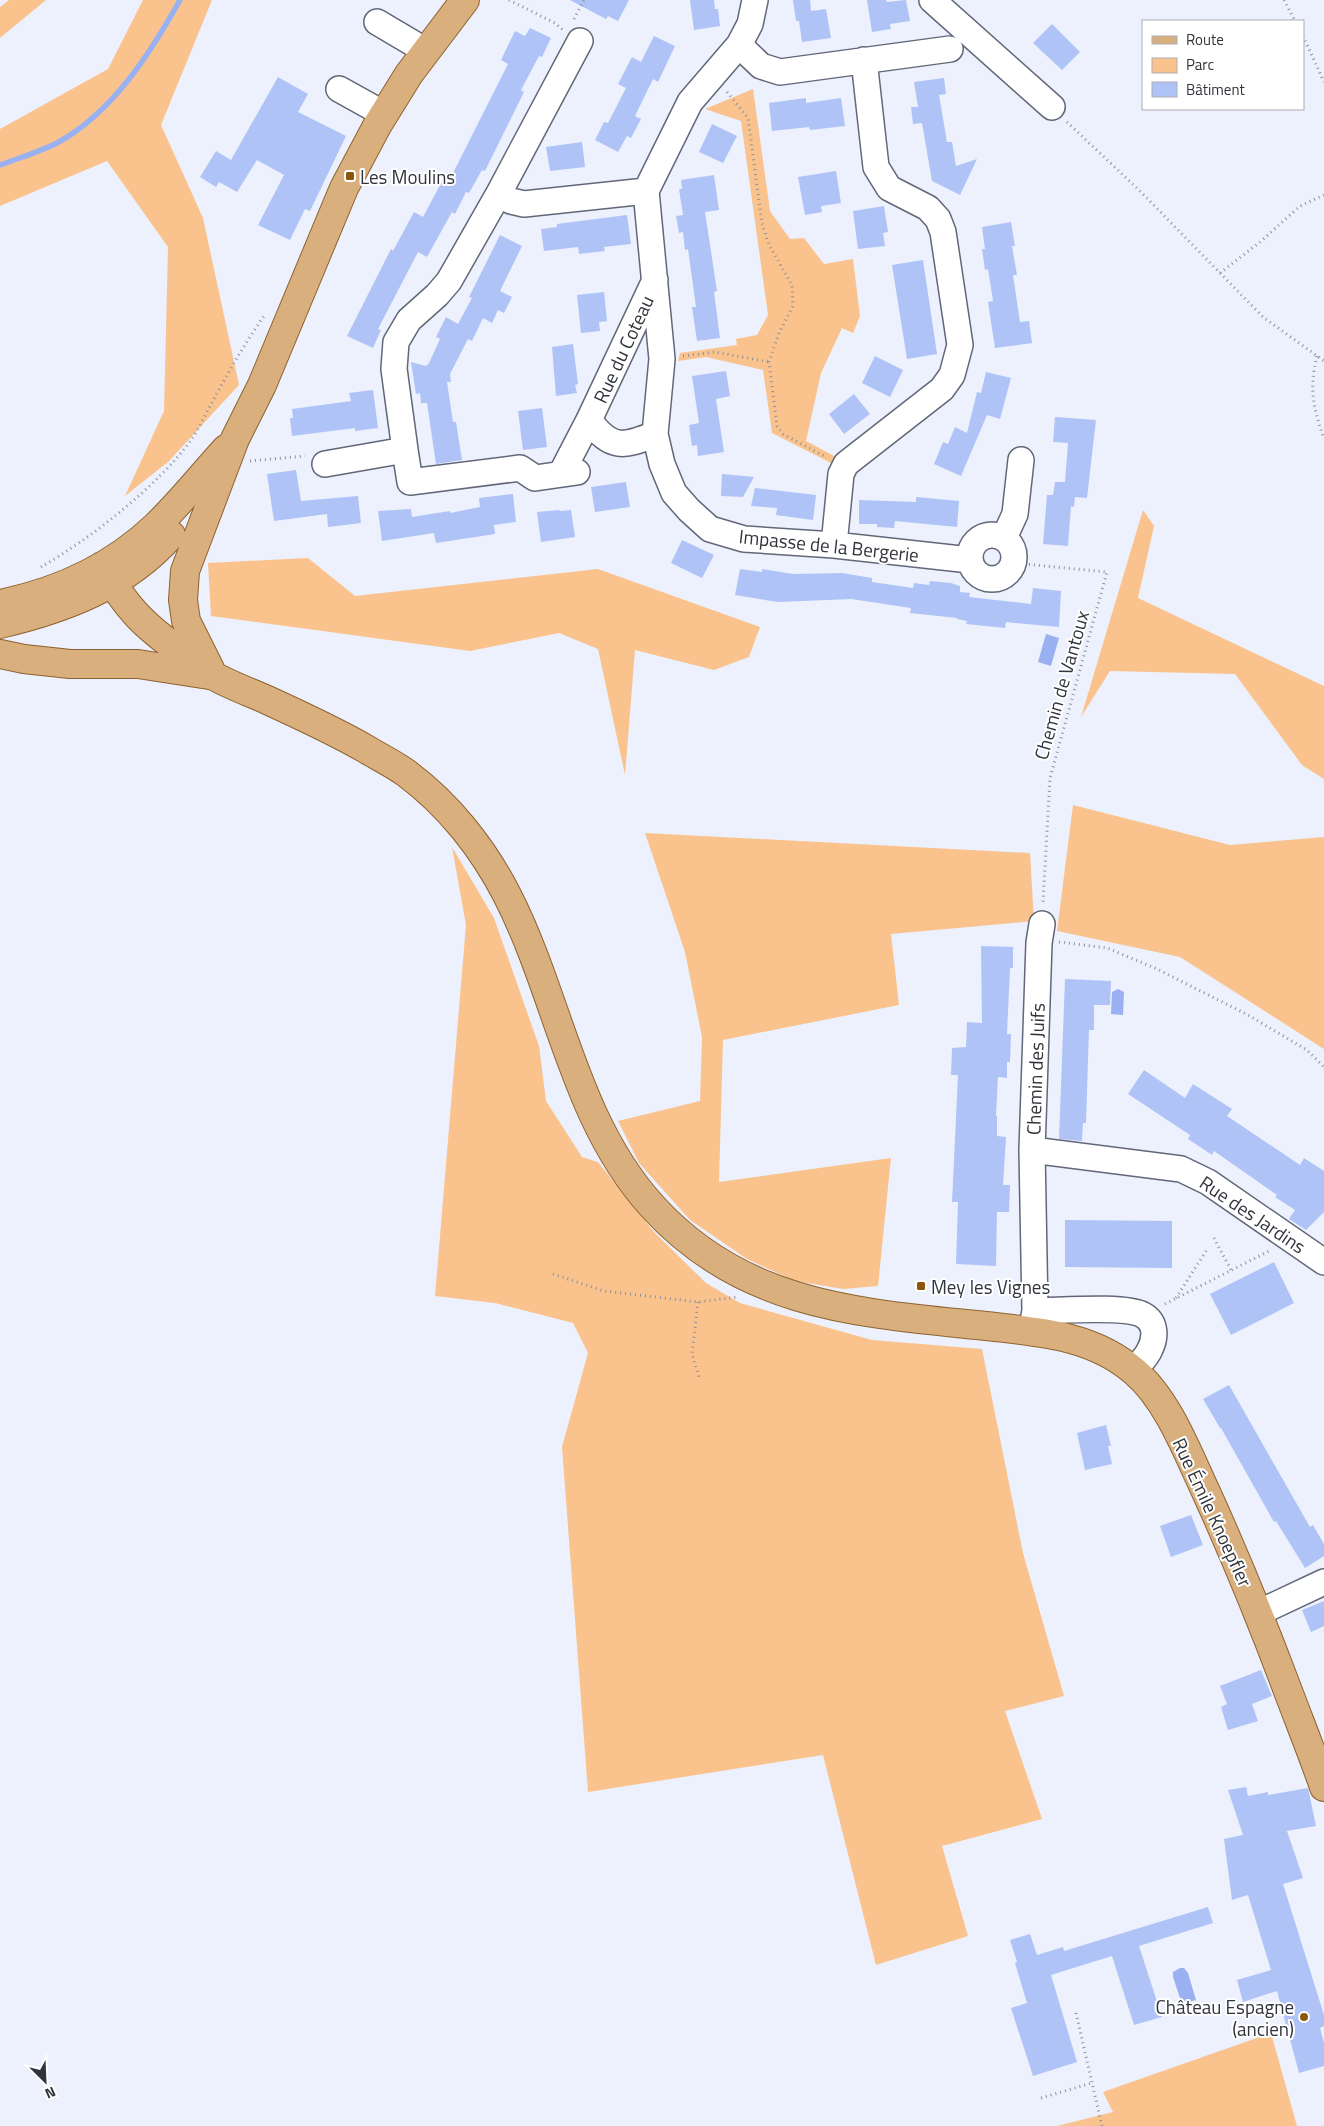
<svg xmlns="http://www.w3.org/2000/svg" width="1324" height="2126" font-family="'Titillium Web',sans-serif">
<rect width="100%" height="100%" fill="#ecf1fd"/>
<!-- green -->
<path fill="#fac38d" d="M9,0H46L0,38V7Z
M143,0H212L161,125L203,218L239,385L168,462L125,496L164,411L168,247L107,161L0,206V129L108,69Z
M753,89L770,211L790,239L804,238L824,264L853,259L860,316L853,333L842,328L821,373L806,441L838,458L831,463L772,433L763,370L706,357L678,361L680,353L737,345L736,339L757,335L768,315L741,121L705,109Z
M1143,510L1154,526L1138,598L1324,686V779L1302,765L1235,674L1110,671L1081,717Z
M308,558L355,596L598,569L760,627L749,657L714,670L635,650L625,775L598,649L559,633L470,651L211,616L208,563Z
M1073,805L1230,845L1324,837V1049L1180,957L1057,931Z
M645,833L1030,853L1034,921L891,934L899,1005L723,1040L719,1182L891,1158L878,1286L843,1289L795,1281L747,1259L690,1220L639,1163L618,1121L700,1101L702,1037L685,952Z
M452,847L494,918L539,1046L546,1101L582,1157L598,1162L655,1233L706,1283L740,1303L872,1340L982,1349L1023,1553L1064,1696L1005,1711L1042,1819L942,1846L968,1936L876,1965L823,1755L588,1792L562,1447L588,1353L573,1323L495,1303L435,1296L466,925Z
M1271,2033L1297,2126H1057L1113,2112L1103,2092Z"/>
<!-- water -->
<path fill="#9ab1f1" d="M1046,634L1059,638L1051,666L1038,662Z
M1118,989L1124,992L1123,1015L1111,1014L1112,992Z
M1180,1968H1184L1188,1973L1196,2000L1182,2004L1173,1977V1972Z"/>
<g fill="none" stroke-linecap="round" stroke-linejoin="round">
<!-- stream -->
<path stroke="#9ab1f1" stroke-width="5.5" d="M0,165C19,158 39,152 57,143C112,113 150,54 180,0"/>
</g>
<!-- building -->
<path fill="#afc3f7" d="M570,0H629L618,21L608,16L606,19Z
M690,0H714L715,9H718L720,26L694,30Z
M793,0H810L811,11L826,9L831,38L802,42L799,21H796Z
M867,0H886L887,2L906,0L910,21L890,24L891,29L872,32Z
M1052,24L1080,52L1062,70L1033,43Z
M530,28L551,38L542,57L539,56L521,90L524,92L485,171L482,170L469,193L466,192L455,214L452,212L427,257L418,252L378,329L381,330L373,348L347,336L391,249L393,251L414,212L423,217L447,172L452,175L508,64L501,60L515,31L525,36Z
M654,36L675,46L658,82L653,79L635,116L641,119L631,138L627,136L618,152L595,140L604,122L608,123L626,88L618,84L632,57L641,62Z
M278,77L308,94L298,112L346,136L310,211L305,209L290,240L258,225L284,175L257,160L237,192L219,182L216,187L200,177L216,151L231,160Z
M944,78L946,94L939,95L947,142H952L956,166L977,159L960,195L932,181L922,123L913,124L911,107H918L914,82Z
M806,98V103L841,98L845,126L810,130L809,127L772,131L769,103Z
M712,124L737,136L723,163L699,152Z
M582,142L585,167L550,171L546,147Z
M836,171L841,203L821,206L822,212L805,215L798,177Z
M714,175L719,210L705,212L717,291L714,292L720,338L697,341L692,307H696L688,249L685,250L683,232L679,233L676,216L683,215L679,189H682L681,180Z
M884,206L888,232L883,233L885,246L858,249L853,211Z
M627,215L631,244L604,247L605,251L579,254L578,247L544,251L541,229L557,227V224Z
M1011,222L1015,246H1012L1017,275H1013L1020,322L1029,321L1032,343L995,348L988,302L993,301L988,269L985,270L982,249H985L982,227Z
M500,235L522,246L500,291L512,297L504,313L498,310L492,323L483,318L472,341L468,339L450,374L451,382H447L453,422H456L462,460L436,464L427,403H421L420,393L416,394L411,362L426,366L429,363L440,339L436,337L446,317L458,324L472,298L469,297Z
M923,260L937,354L907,359L892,265Z
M604,292L607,321L599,322L600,331L581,333L577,295Z
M573,344L578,384L575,385L577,393L556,396L552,347Z
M875,356L903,370L890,397L862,383Z
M726,371L730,396L716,399L724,452L698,456L697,445L692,446L689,425L699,423L692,376Z
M986,372L1011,378L1000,419L987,415L961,476L934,464L943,442L948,444L955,427L967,433L977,392L981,393Z
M373,390L378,428L355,431V428L292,436L290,418H293L292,409L351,401L349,393Z
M854,394L870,414L844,434L829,414Z
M542,408L547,447L523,450L518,411Z
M1055,417L1096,420L1087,498L1075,497L1074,507L1071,506L1068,546L1043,544L1047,495H1053L1055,482H1065L1068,443L1053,442Z
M296,470L301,501L358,496L361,523L328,527L327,514L274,521L267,474Z
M722,474L754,477L743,497L721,496Z
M626,482L630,507L595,512L591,487Z
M755,488L816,495L813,520L776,515L777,508L751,506Z
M513,494L516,522L494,525L495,534L436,543L434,533L382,541L378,511L411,509L412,517L450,511V513L480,507L479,498Z
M916,497L959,501L957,527L895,521L894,528L877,527V524H859V500L916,502Z
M559,510L560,511L571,510L575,537L541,542L537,512Z
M682,540L714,555L702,578L671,563Z
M740,569L762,572V569L793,574L842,573L872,578V582L913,588L914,583L929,585L930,581L951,583L960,586V592L970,593L969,597L1031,604L1033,588L1061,591L1059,627L1006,622L1005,628L966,624L967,621L957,619V618L910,613L911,608L851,599L778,602L735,595Z
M981,946L1013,947V968H1010L1007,1034H1011L1010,1062H1007V1078L998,1077L996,1116H997V1136L1006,1137L1003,1185H1010L1009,1212H997L996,1266L956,1264L958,1202H952L958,1075H951L952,1048L966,1047L967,1022L982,1023Z
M1065,979L1111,981L1110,1005H1094V1030H1089L1086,1123H1083L1082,1141L1059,1139Z
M1144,1070L1185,1098L1193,1084L1232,1109L1227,1116L1300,1165L1304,1158L1324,1171V1212L1306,1230L1289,1219L1295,1210L1275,1197L1277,1195L1214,1151L1212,1155L1188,1139L1190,1135L1128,1094Z
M1065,1220L1172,1221V1268L1065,1267Z
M1274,1262L1294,1303L1231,1335L1210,1294Z
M1229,1385L1310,1527L1313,1525L1324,1544V1556L1305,1568L1276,1521L1274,1522L1221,1428H1220L1203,1399Z
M1106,1425L1111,1446H1108L1112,1464L1085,1470L1077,1433Z
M1191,1515L1203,1545L1171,1557L1160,1526Z
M1324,1601V1626L1311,1632L1302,1610Z
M1261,1670L1272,1696L1252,1704L1258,1721L1228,1730L1221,1707L1227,1704L1220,1686Z
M1246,1787L1248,1796L1268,1792V1795L1308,1788L1316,1826L1287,1831L1303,1878L1283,1884L1324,2015V2026L1320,2028L1324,2043V2066L1299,2073L1277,1991L1243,2002L1237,1980L1271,1970L1248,1895L1232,1900L1224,1839L1243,1835L1228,1790Z
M1208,1907L1213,1923L1139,1946L1162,2017L1134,2025L1112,1956L1051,1975L1077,2062L1033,2076L1011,2008L1027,2003L1015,1963L1017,1962L1010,1940L1030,1934L1037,1955L1063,1947L1064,1951Z"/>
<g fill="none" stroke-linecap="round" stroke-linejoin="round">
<defs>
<path id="minor" d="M755,0L750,24L739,45L690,102L646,191L662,359L655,434L662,464L674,493L689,510L710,529L744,539L834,545L970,560
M932,0L1052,107
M377,22L426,51
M739,45L761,66L780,72L950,49
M339,89L384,114
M498,195L511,201L524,204L646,191
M589,420C611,450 624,447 655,434
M405,450L394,369L396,342L409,320L437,295L449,281L498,195L580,41
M325,464L405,450L410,482L520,468L535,478L577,472
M561,474L589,420L655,280
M970 557a22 22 0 1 1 44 0a22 22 0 1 1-44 0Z
M1004,538L1015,514L1021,460
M834,545L841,474L846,464L942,389L952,375L960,345L943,232L938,219L928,208L889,188L876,167L864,60
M1032,1150L1181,1169L1208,1182L1324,1262
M1035,1311C1059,1311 1125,1305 1143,1315C1156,1322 1156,1337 1150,1349C1147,1357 1139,1364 1134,1370
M1031,1331L1035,1311L1032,1150L1039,943L1042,924
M1258,1613L1324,1582"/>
<path id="major" d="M102,566C127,609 144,626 184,654C194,661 204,670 214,676C230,685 249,692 265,699C300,715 333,730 366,749C379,757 394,764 406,773C448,804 483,848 507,895C559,996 573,1119 652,1206C743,1307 860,1313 986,1326C1039,1332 1093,1335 1135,1372C1168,1400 1188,1454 1206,1492C1236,1558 1263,1624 1288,1691C1300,1723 1313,1755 1324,1787
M0,604C58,592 113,567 156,526C181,502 203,474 226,449
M0,624C64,609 126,586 171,535
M0,654L24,659L70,664H138L209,675
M210,669L186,621L183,600L185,571L235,439L262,385L344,188L378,124L409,74L465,0"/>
</defs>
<!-- minor casing -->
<use href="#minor" stroke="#616778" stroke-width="28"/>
<!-- major casing -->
<use href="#major" stroke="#8e622e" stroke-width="30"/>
<!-- path -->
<path stroke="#8d919a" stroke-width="3" stroke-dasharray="1 4" stroke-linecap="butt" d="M509,0L555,23L563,30
M1284,0L1295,21
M574,19L584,0
M1303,36L1324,82
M727,92L748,118L762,223L769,245L792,285L793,306L779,333L769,362L777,426L783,434L826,457
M1067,122L1139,190L1263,317L1324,361
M1220,273L1259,243L1300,206L1324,195
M683,356L715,352L769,362
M1317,356C1309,390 1313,406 1324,439
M250,461L305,456
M1014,563L1107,572L1050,778L1043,903
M41,567C90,539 158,486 191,440C200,427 207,411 215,397C230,369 246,342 264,316
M1059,942L1107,948L1157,969L1248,1015L1307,1050L1324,1067
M1214,1238L1231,1270
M553,1274L604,1291L698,1302L738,1297
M1176,1298L1208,1248
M698,1302L692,1354L700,1380
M1165,1304L1271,1250
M1076,2013L1102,2126
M1041,2098L1092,2083"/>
<!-- minor -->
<use href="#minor" stroke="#fff" stroke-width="25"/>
<!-- major -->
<use href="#major" stroke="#d9af7d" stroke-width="28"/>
</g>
<!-- markers -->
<g fill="#8c550a" stroke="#fff" stroke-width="2">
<rect x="345" y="171" width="10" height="10" rx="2.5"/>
<rect x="916" y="1281" width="10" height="10" rx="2.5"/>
<circle cx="1304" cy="2017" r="5"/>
</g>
<g text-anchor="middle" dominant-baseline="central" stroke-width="4" stroke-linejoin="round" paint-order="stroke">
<!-- poi labels -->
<g font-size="19" fill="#31343b" stroke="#fff" text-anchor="start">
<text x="360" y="176">Les Moulins</text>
<text x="931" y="1286">Mey les Vignes</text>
<text x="1294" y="2006" text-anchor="end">Château Espagne<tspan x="1294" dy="22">(ancien)</tspan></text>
</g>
<!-- street labels -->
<g font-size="19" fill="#31343b" stroke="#fff">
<text transform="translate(623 349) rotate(-65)">Rue du Coteau</text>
<text transform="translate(829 545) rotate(6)">Impasse de la Bergerie</text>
<text transform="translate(1061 685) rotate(-74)">Chemin de Vantoux</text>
<text transform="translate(1035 1069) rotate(-88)">Chemin des Juifs</text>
<text transform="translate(1253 1214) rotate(34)">Rue des Jardins</text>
<text transform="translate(1213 1512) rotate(65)">Rue Émile Knoepfler</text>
</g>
</g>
<!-- legend -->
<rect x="1142" y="20" width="162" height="90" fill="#ffffff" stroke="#adaeb1"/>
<rect x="1152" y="36" width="25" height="8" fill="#d9af7d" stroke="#adaeb1"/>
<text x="1186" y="45" font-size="15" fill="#31343b">Route</text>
<rect x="1152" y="58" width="25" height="15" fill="#fac38d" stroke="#adaeb1"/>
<text x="1186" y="70" font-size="15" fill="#31343b">Parc</text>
<rect x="1152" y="82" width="25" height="15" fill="#afc3f7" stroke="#adaeb1"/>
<text x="1186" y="95" font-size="15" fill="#31343b">Bâtiment</text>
<!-- north arrow -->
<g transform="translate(45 2081) rotate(156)" stroke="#ffffff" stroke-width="4" paint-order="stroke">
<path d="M0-4L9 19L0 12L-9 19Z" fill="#31343b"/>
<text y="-8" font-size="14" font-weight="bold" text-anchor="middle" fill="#31343b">N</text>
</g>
</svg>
